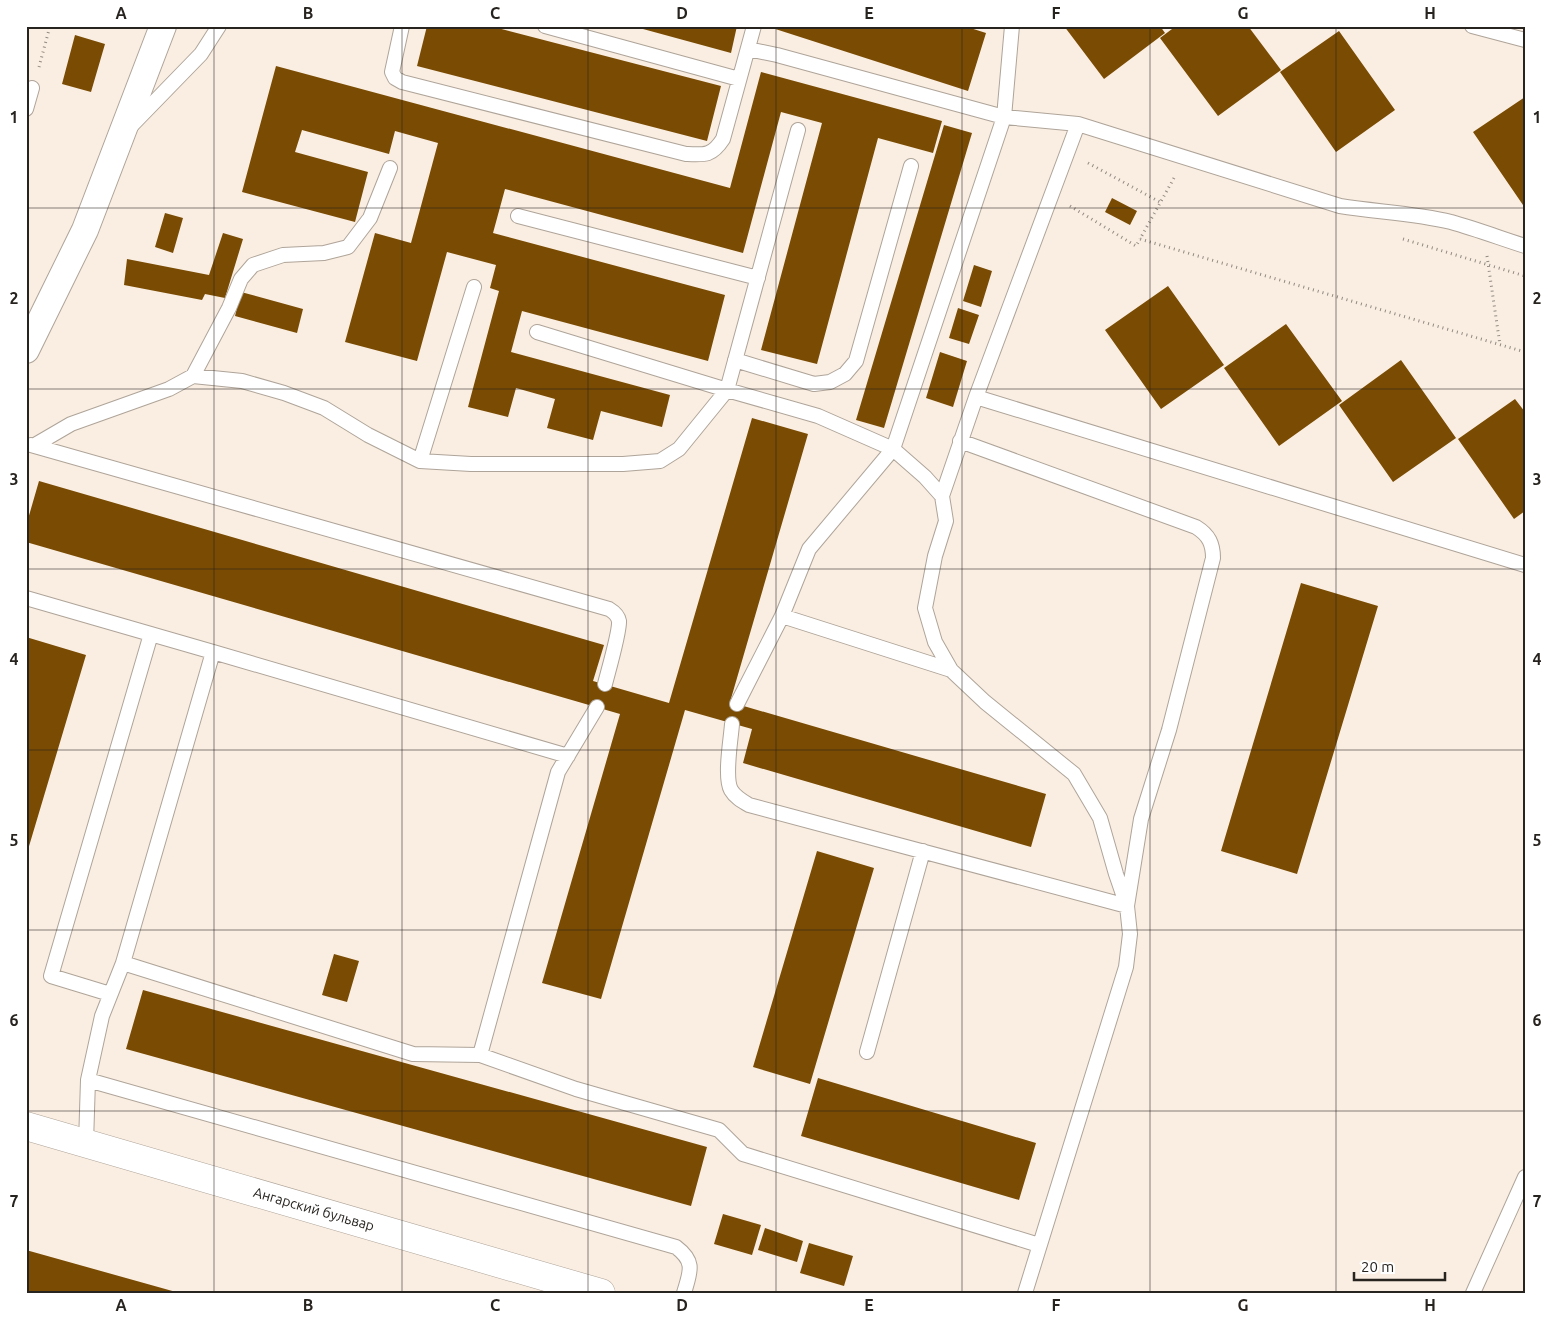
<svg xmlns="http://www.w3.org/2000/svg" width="1551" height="1319" font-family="Ubuntu,sans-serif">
<rect width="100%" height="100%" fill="#faeee2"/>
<!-- building -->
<path fill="#7a4b02" d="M427,26H490L721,86L707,141L417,66Z
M632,26H737L731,53Z
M766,26H964L986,33L968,91Z
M1064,26H1160L1165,33L1104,79Z
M1176,26H1248L1281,70L1218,116L1160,38Z
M1339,31L1395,110L1336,152L1280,72Z
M75,35L105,44L91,92L62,84Z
M276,66L730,188L761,72L942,121L933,153L878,138L817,364L761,350L822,123L781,112L743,253L505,189L493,233L725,295L708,361L522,311L511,352L670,395L662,427L601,411L593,440L547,428L555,399L516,388L508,417L468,407L499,291L490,288L496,265L447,252L417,361L345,342L375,233L411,243L438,143L395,131L389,154L302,130L295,152L368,172L355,222L242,192Z
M1525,97V204L1523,205L1473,132Z
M944,125L972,133L884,428L856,420Z
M1112,198L1137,211L1130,225L1105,212Z
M165,213L183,218L173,253L155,247Z
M223,233L243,239L225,298L205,294L202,300L124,285L127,259L209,275Z
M974,265L992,271L981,307L963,301Z
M1168,286L1224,365L1161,409L1105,330Z
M241,292L303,309L297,333L235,316Z
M958,308L979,315L969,344L949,338Z
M1286,324L1342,401L1279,446L1224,368Z
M940,352L967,361L953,407L926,398Z
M1401,360L1456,438L1393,482L1339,405Z
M1515,399L1525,412V511L1514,519L1458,439Z
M752,418L808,434L730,702L1046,794L1031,847L743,763L752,729L685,710L601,999L542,983L620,714L26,542V526L39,481L604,645L593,681L669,703Z
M1301,583L1378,606L1297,874L1221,851Z
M26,637L86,655L27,853H26Z
M817,851L874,868L810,1084L753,1067Z
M334,954L359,961L347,1002L322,995Z
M143,990L707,1147L691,1206L126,1049Z
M818,1078L1036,1143L1019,1200L801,1136Z
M723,1214L761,1225L752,1255L714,1244Z
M765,1228L803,1241L797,1262L758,1250Z
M809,1243L853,1256L844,1286L800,1273Z
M26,1250L176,1292V1293H26Z"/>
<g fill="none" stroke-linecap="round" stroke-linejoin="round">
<defs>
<path id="service" d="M402,26L392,72L395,78L402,82L686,154C705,155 712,156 723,139L754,26
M545,26L739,79
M1012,26L1004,117L1078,124L1340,206C1377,212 1415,213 1451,222C1476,229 1500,238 1525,246
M1472,26L1525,40
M26,109L32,88
M131,126L201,54L219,26
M518,216L758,278
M537,332L727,390L798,130
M735,360L814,384L830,382L845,374L856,361L911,166
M193,376L229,308L241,279L253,265L283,255L324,253L348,247L370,218L390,168
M976,397L1525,565
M31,445L609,609C614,612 618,615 619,621C620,631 608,672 605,684
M35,445L71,424L169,389L193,376L242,381L284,393L324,408L368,435L420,461L471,464H623L660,461L679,449L727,390L818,416L893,449L925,477L942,496L946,521L935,556L925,608L935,642L951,670L985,702L1074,774L1100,818L1116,874L1127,906L1130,934L1126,967L1025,1293
M420,461L474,287
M942,496L976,397L1078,124
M26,598L213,652L123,963
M782,616L951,670
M213,652L568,756
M737,704L782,616L809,549L893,449L1004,117L777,55L748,49
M732,724C731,739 724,777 731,790C735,797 742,801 749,805L1127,906L1141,819L1169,730L1213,558C1213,544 1209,535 1196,527L960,441
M110,994L51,976L151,634
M867,1052L923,851
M480,1055L558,772L597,707
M88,1080L676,1247C696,1262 690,1272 684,1293
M86,1143L88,1080L102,1016L123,963L413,1054L480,1055L576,1089L719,1130L743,1154L1039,1245
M1473,1293L1525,1177"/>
<path id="minor" d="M26,350L85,230L163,26"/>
<path id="tertiary" d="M26,1126L601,1293"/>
</defs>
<!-- service casing -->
<use href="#service" stroke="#afa499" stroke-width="16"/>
<!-- minor casing -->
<use href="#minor" stroke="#afa499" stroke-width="28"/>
<!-- tertiary casing -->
<use href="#tertiary" stroke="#afa499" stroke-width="29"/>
<!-- path -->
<path stroke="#928a81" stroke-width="3" stroke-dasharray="1 4" stroke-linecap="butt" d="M39,67L50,26
M1088,163L1160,202
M1174,178L1140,239L1525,352
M1070,206L1136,246L1140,239
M1403,239L1525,276
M1487,256L1500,345"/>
<!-- service -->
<use href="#service" stroke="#fff" stroke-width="14"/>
<!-- minor -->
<use href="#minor" stroke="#fff" stroke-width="26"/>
<!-- tertiary -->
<use href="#tertiary" stroke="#fff" stroke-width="28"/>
</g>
<!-- grid -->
<path fill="none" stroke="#27231f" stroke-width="1" stroke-opacity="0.55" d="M214,26V1293M402,26V1293M588,26V1293M776,26V1293M962,26V1293M1150,26V1293M1336,26V1293M26,208H1525M26,389H1525M26,569H1525M26,750H1525M26,930H1525M26,1111H1525"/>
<g text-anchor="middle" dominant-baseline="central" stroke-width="5" stroke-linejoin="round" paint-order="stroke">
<!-- street labels -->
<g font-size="14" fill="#27231f" stroke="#fff">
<text transform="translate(314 1209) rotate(16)">Ангарский бульвар</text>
</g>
</g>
<!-- border -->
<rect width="1551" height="1319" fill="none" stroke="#ffffff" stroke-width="55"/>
<!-- scale -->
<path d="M1354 1272v8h91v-8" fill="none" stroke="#27231f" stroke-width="2.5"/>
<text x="1361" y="1272" font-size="15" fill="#27231f" stroke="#ffffff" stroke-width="4" paint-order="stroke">20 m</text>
<rect x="28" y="28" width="1496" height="1264" fill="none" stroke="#27231f" stroke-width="2"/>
<g font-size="16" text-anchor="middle" font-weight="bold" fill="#27231f">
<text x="121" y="19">A</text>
<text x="308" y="19">B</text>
<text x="495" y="19">C</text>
<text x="682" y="19">D</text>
<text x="869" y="19">E</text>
<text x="1056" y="19">F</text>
<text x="1243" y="19">G</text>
<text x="1430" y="19">H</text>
<text x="14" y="123">1</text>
<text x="1537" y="123">1</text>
<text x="14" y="304">2</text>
<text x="1537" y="304">2</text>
<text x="14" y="485">3</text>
<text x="1537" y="485">3</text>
<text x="14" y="665">4</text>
<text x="1537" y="665">4</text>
<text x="14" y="846">5</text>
<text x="1537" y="846">5</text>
<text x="14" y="1026">6</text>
<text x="1537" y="1026">6</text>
<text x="14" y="1207">7</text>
<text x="1537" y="1207">7</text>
<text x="121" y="1311">A</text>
<text x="308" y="1311">B</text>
<text x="495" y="1311">C</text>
<text x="682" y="1311">D</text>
<text x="869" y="1311">E</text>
<text x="1056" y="1311">F</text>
<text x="1243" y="1311">G</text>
<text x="1430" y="1311">H</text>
</g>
</svg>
